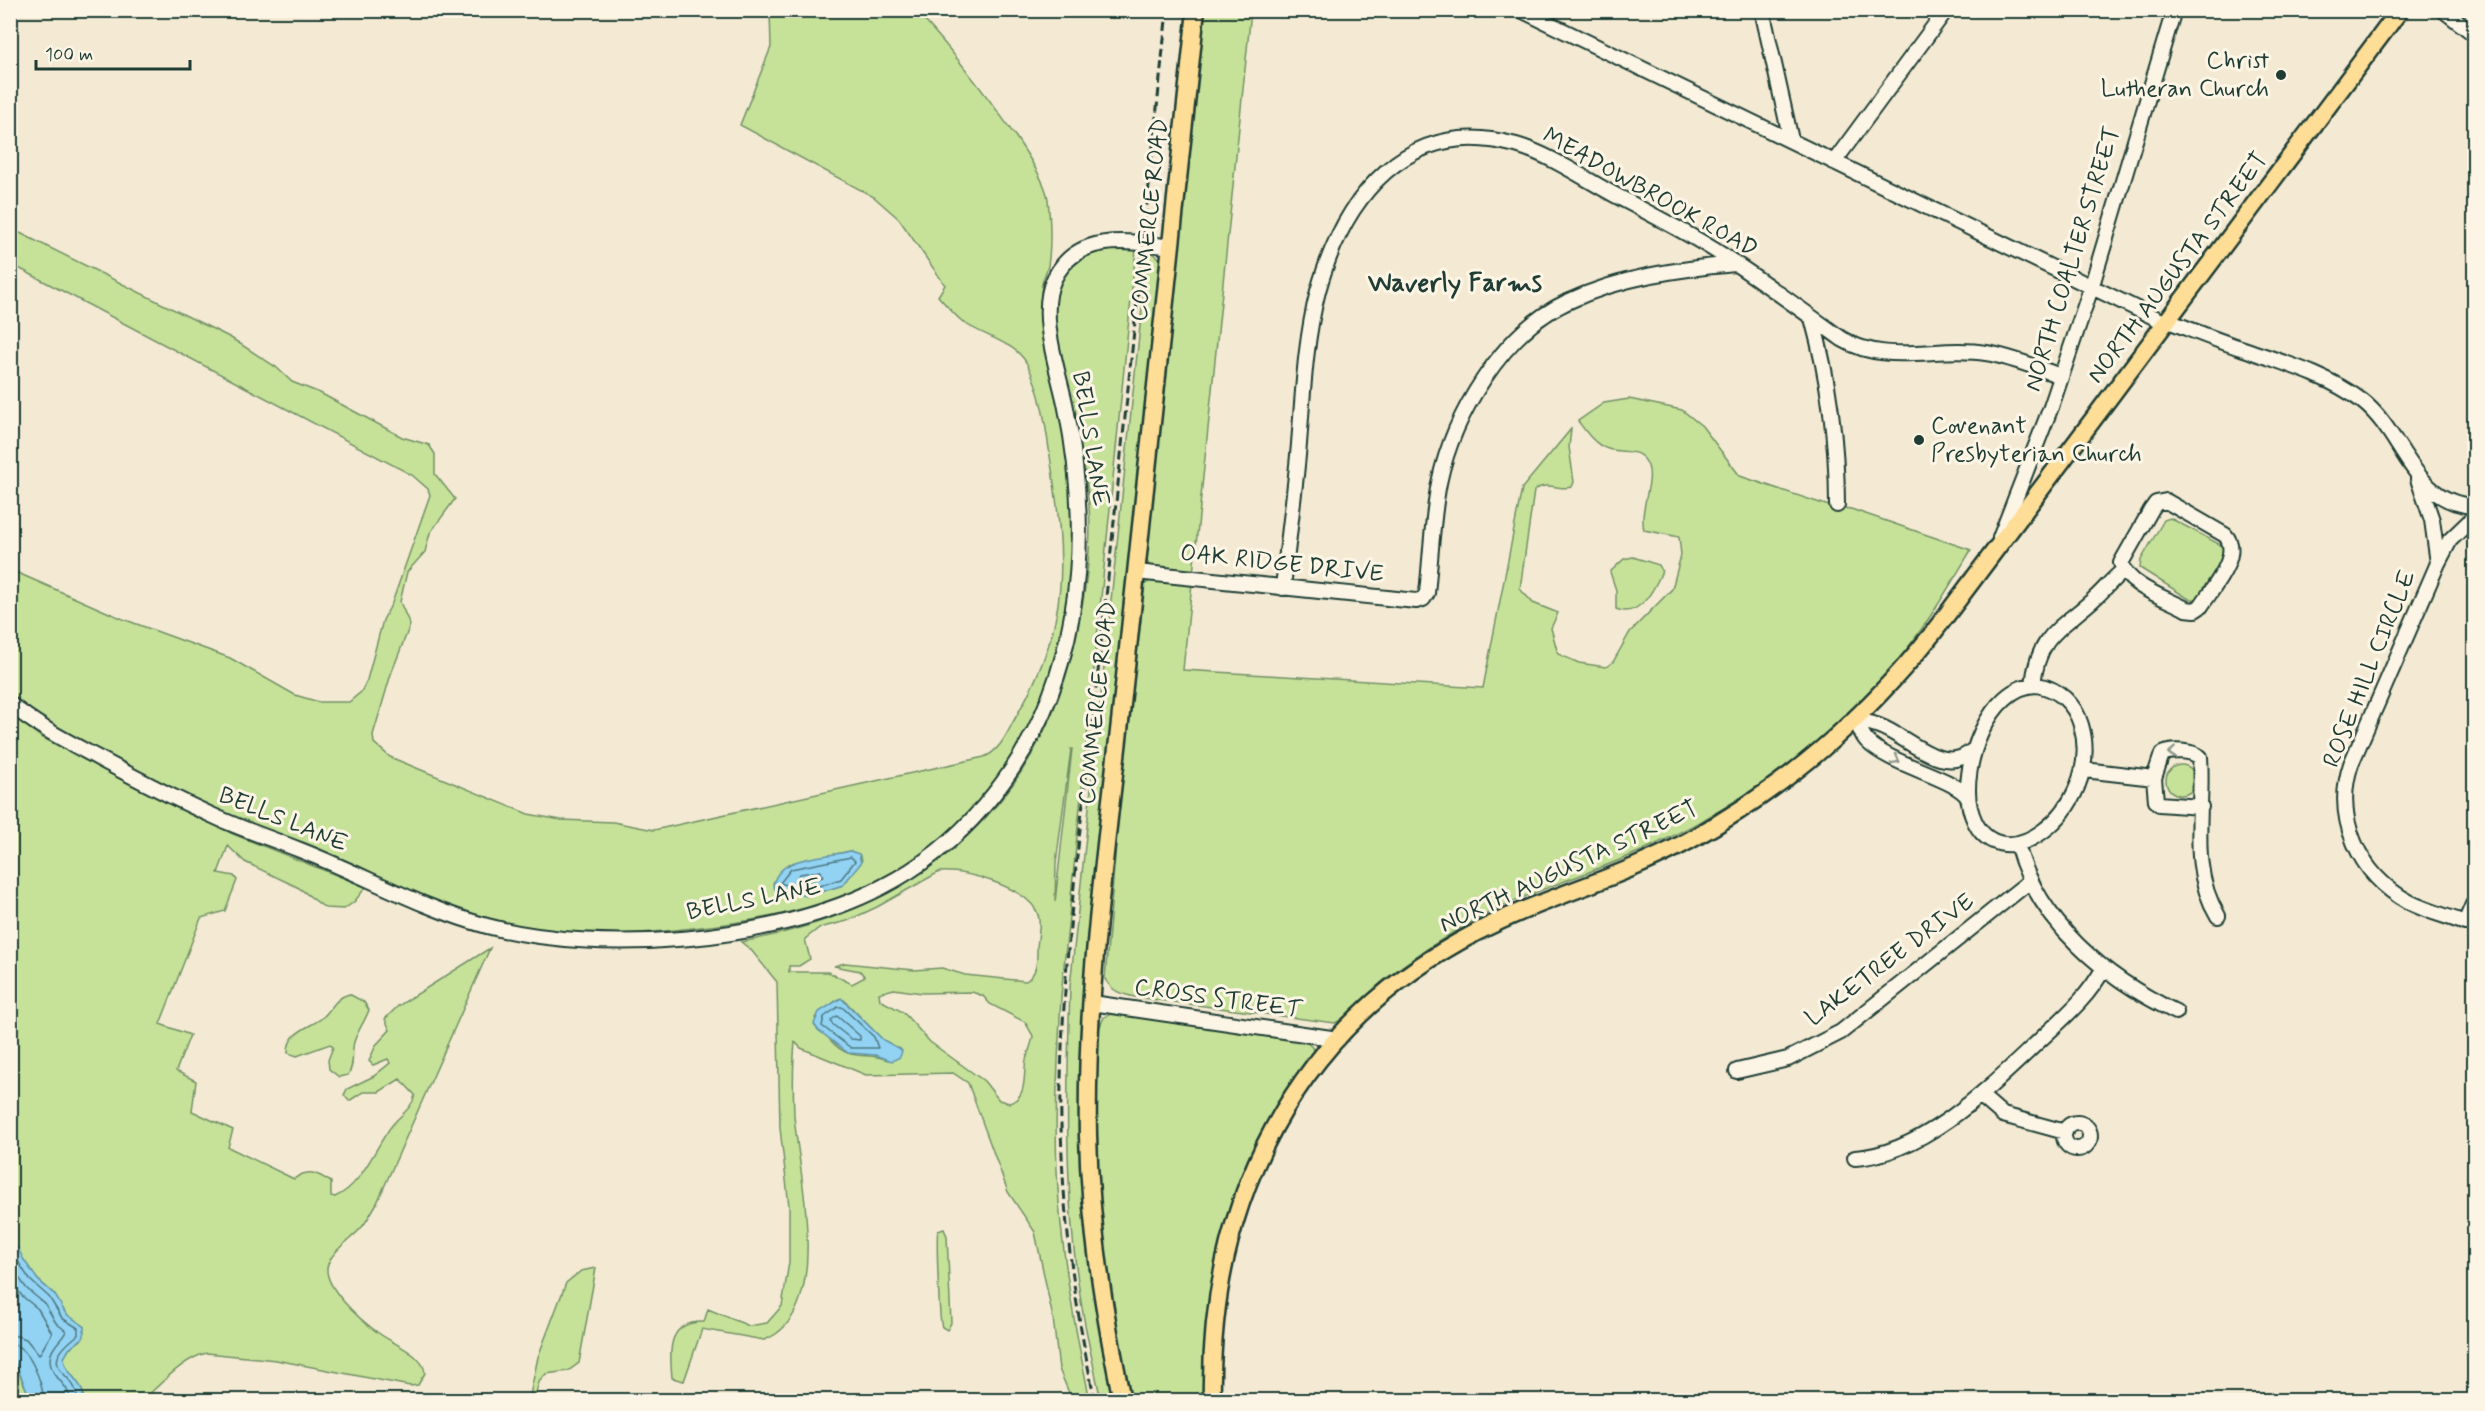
<svg xmlns="http://www.w3.org/2000/svg" width="2485" height="1411" font-family="Mynerve,sans-serif">
<rect width="100%" height="100%" fill="#f4ead3"/>
<filter id="ink" filterUnits="userSpaceOnUse"><feTurbulence type="fractalNoise" baseFrequency=".0167" numOctaves="2"/><feDisplacementMap in="SourceGraphic" scale="12" xChannelSelector="R" yChannelSelector="G"/><feConvolveMatrix kernelMatrix="1 2 1 2 8 2 1 2 1" color-interpolation-filters="sRGB"/></filter>
<g filter="url(#ink)">
<!-- green -->
<path fill="#c6e299" stroke="#729066" stroke-width="1.5" fill-rule="evenodd" d="M770,11H916C946,43 1042,160 1048,199C1050,219 1051,247 1048,266C1046,273 1043,278 1042,285C1038,310 1046,336 1051,361C1062,421 1074,481 1075,542C1075,581 1067,620 1057,656C1014,824 883,905 719,925C654,933 582,941 517,928C463,917 413,893 363,872C279,839 197,804 117,761C80,740 44,721 11,695V570L123,619L230,658L295,695L319,702H349L361,692L367,680L383,620L392,603L430,495L428,489L412,475L11,264L10,228L231,338L276,367L292,382L320,393L402,437L429,445L435,454V474L455,499L430,533L425,552L407,572L400,602L410,625L391,674L373,735L374,743L390,757L528,814L561,820L613,822L654,830L984,757C1001,751 1008,730 1017,715C1071,621 1066,560 1050,456C1046,427 1041,390 1027,364C1016,342 982,336 963,322C954,315 946,305 938,296L945,285L899,219L874,197L740,125L771,47ZM850,851L859,854L862,860L843,885L808,896L779,891L773,883L788,864Z
M1204,11H1251L1193,574L1151,569L1146,559Z
M1124,248L1136,249L1061,996C1058,1065 1053,1133 1059,1202C1064,1269 1076,1335 1090,1400H1072L1059,1369L1053,1318L1035,1232L1008,1192L968,1083L953,1073L866,1075L801,1048L795,1042C793,1064 793,1091 794,1115C798,1171 835,1314 764,1340L702,1329L684,1381L672,1378C670,1352 666,1321 704,1322L708,1309L749,1326L767,1323L782,1306L789,1262V1206L780,1128L777,982L751,950L741,942C925,908 1049,802 1081,612C1087,579 1092,541 1089,506C1085,459 1073,412 1064,365C1059,343 1052,319 1056,297C1062,259 1092,251 1124,248ZM1071,749H1072L1055,902L1056,863ZM939,872C965,870 1022,886 1036,910C1042,920 1038,937 1037,947C1037,961 1038,973 1026,981L965,975L942,968L914,970L845,963L834,966L860,971L865,977L852,984L828,972H789V966H799L810,959L805,939L819,928L847,921L877,907ZM894,989L922,993L972,992L983,996L990,1004L1025,1022L1033,1036C1032,1044 1028,1052 1026,1060C1023,1075 1028,1098 1009,1103L999,1100L984,1081L930,1042L903,1012L880,1000L879,993ZM838,999L844,1000L883,1040L900,1049L888,1060C875,1054 864,1057 851,1054C834,1050 823,1031 815,1018Z
M1148,251L1157,256L1162,264L1082,1098L1116,1400H1101C1093,1363 1084,1326 1079,1288C1064,1189 1067,1087 1070,987Z
M1629,399L1682,410L1702,426L1740,476L1829,506L1851,509L1971,550C1949,587 1927,625 1899,659C1833,741 1747,801 1652,846C1595,873 1533,889 1477,919C1444,937 1412,958 1383,981C1367,994 1353,1014 1335,1023L1135,997C1122,994 1112,992 1105,979L1118,820L1145,584L1152,580L1192,583L1183,670L1483,688L1522,488L1571,429L1569,447L1574,482L1572,487C1559,491 1547,480 1534,491L1520,589L1533,603L1558,613L1551,628L1558,654L1579,663L1606,667L1613,662L1630,632L1672,589L1681,555L1679,537L1644,530C1639,509 1654,483 1648,466C1640,446 1623,454 1608,449C1595,445 1586,432 1578,421L1604,403Z
M2170,518L2219,544L2225,550L2224,556L2197,599H2189L2140,568L2141,560L2164,520Z
M1633,557L1659,565L1662,571C1655,588 1640,619 1616,609V590L1610,572L1624,559Z
M10,714L41,737L233,834L366,887L354,902L344,909L325,908L299,888L245,862L228,846L218,873L234,876L237,880L225,911L201,918L160,1024L190,1035L176,1071L196,1081L192,1111L233,1130L228,1147L294,1179C308,1168 317,1173 331,1182V1196L335,1197C363,1185 375,1146 393,1124C401,1115 413,1107 415,1095L400,1079L379,1092H363L349,1101L344,1095L347,1089L374,1076L390,1063L388,1059L373,1065L369,1061L376,1045L390,1030L385,1019L398,1006L490,948L377,1203C372,1211 368,1220 362,1227C352,1239 333,1250 328,1264C320,1285 362,1321 377,1332C391,1343 424,1354 425,1373L418,1385L410,1386L276,1360L207,1353C183,1358 161,1384 143,1400H83C86,1383 65,1375 64,1358L69,1349L81,1340L84,1326L66,1314L53,1293L35,1277L17,1250L13,1233Z
M2166 780a15 15 0 1 1 30 0a15 15 0 1 1-30 0Z
M349,994L364,1002L369,1010C365,1021 358,1030 354,1042C351,1053 355,1065 348,1075L339,1077L329,1069L328,1060L333,1047L330,1044L297,1056L288,1053C287,1032 309,1028 322,1018C332,1009 335,998 349,994Z
M1113,1013L1305,1041L1314,1049V1055L1253,1158L1207,1400H1130C1120,1349 1110,1298 1104,1247C1096,1175 1096,1103 1098,1031L1104,1017Z
M944,1229L947,1236L951,1323L947,1330L942,1327C939,1322 936,1235 938,1231Z
M596,1268L579,1363L568,1371L546,1374L539,1382L534,1400H529L538,1357L566,1283L581,1271Z
M10,1353L31,1400H11Z"/>
<!-- water -->
<path fill="#92d2f3" stroke="#6496a7" stroke-width="1.5" d="M850,851L859,854L861,863L843,885L808,896L776,891L773,886C778,854 826,858 850,851Z
M841,998L883,1040L900,1049L902,1051L900,1057L892,1061L875,1055L848,1053L818,1030L814,1024L819,1012Z
M11,1212L15,1243L24,1260L38,1280L55,1295L66,1314L84,1326V1337L69,1349L64,1358C65,1375 86,1383 83,1400H31L11,1353Z"/>
<g fill="none" stroke-linecap="round" stroke-linejoin="round">
<!-- shore -->
<path stroke="#4d7980" stroke-width="1.5" d="M851,857L855,861L841,879L807,890L780,883L791,869Z
M821,871L823,877L806,882L797,878L799,874Z
M838,1007H842L874,1037L878,1048H851L822,1026L824,1017Z
M837,1016L860,1036V1040L851,1039L832,1024L831,1020Z
M10,1249L30,1280L49,1297L62,1318L78,1328V1335C31,1371 79,1371 77,1400
M10,1265L27,1289L45,1304L56,1323L66,1331C63,1339 54,1344 51,1354C45,1375 70,1383 70,1400
M10,1280L22,1296L38,1309L52,1333L39,1355L26,1339L10,1334
M10,1344C30,1345 42,1383 44,1400"/>
<defs>
<path id="minor" d="M1521,10L2166,323
M1762,10L1791,140
M2443,10L2474,34
M1834,162L1946,10
M1812,318C1829,380 1837,441 1837,505
M2168,321C2192,330 2216,340 2241,348C2281,362 2328,375 2362,401C2404,433 2412,503 2474,506
M2418,479L2432,520L2438,563
M2166,501L2225,535C2243,554 2212,589 2201,606L2195,610L2186,609C2166,598 2127,586 2121,563L2151,510L2156,503Z
M2474,517L2450,540L2438,563L2351,764C2333,818 2359,875 2409,902C2426,911 2447,916 2465,923L2474,902
M2000,538L2051,407L2092,285L2174,10
M1136,572L1416,601L1423,599L1427,593C1431,556 1432,519 1439,483C1453,416 1502,332 1567,302C1620,277 1678,269 1735,264
M1283,588C1288,540 1295,492 1299,444C1303,393 1305,341 1318,291C1344,197 1407,115 1516,145C1551,155 1583,178 1615,195C1656,217 1698,238 1736,264C1772,288 1807,314 1842,339C1886,366 1938,345 1986,353C2012,357 2037,368 2061,376
M2033,685C2038,633 2063,628 2096,597C2106,588 2112,579 2123,571
M2037,685C2059,689 2075,704 2081,725C2106,811 1992,894 1970,808C1960,767 1989,685 2037,685Z
M10,704C38,727 69,742 100,759C139,780 178,800 218,818C245,830 272,839 300,850C362,874 421,908 487,926C601,956 776,942 882,887C921,867 955,840 984,806C1080,695 1094,547 1066,408C1059,372 1037,314 1054,279C1077,232 1128,241 1171,247
M1856,720C1859,727 1862,736 1867,741C1891,766 1957,778 1968,798
M1856,720C1864,722 1872,723 1879,726C1908,736 1943,778 1973,750
M2084,770L2154,778
M2201,807L2159,804L2156,801L2154,778L2162,754C2172,749 2192,751 2200,757C2204,812 2188,867 2218,916
M2017,844C2038,923 2105,978 2176,1012
M1092,1003L1338,1039
M1737,1071L1788,1059L1841,1032L2030,881
M1980,1095L2003,1115L2065,1132
M2064 1136a13 13 0 1 1 26 0a13 13 0 1 1-26 0Z
M1855,1158C1924,1154 1991,1086 2039,1041C2062,1019 2088,998 2103,969"/>
<path id="major" d="M1122,1400C1104,1313 1090,1226 1088,1136C1085,980 1110,822 1126,667C1149,448 1173,229 1196,10
M1212,1400C1208,1200 1295,1026 1477,932C1546,896 1622,878 1690,840C1789,785 1862,721 1933,633L2400,10"/>
</defs>
<!-- minor casing -->
<use href="#minor" stroke="#1f3d34" stroke-width="18"/>
<!-- major casing -->
<use href="#major" stroke="#1f3d34" stroke-width="21"/>
<!-- minor -->
<use href="#minor" stroke="#fcf5e5" stroke-width="14"/>
<!-- major -->
<use href="#major" stroke="#fedd96" stroke-width="16"/>
<!-- rail -->
<path stroke="#1f3d34" stroke-width="3" stroke-dasharray="9 4.5" stroke-linecap="butt" d="M1095,1400C1072,1296 1059,1187 1061,1080C1064,937 1085,795 1100,653C1123,439 1145,225 1167,10"/>
</g>
<!-- one-way arrows -->
<defs><path id="oneway-chevron" d="M-2-3.5L2.5 0L-2 3.5" fill="none" stroke-width="1.6" stroke-linecap="round" stroke-linejoin="round" transform="scale(1.5)"/></defs>
<g stroke="#8e998c">
<use href="#oneway-chevron" transform="translate(2172 753) rotate(176)"/>
<use href="#oneway-chevron" transform="translate(1896 760) rotate(29)"/>
</g>
</g>
<!-- markers -->
<g fill="#1f3d34" stroke="#fcf5e5" stroke-width="2">
<circle cx="2281" cy="75" r="6"/>
<circle cx="1919" cy="440" r="6"/>
</g>
<g text-anchor="middle" dominant-baseline="central" stroke-width="6" stroke-linejoin="round" paint-order="stroke">
<!-- poi labels -->
<g font-size="24" fill="#1f3d34" stroke="#fcf5e5" text-anchor="end">
<text x="2269" y="61">Christ<tspan x="2269" dy="28">Lutheran Church</tspan></text>
<text x="1931" y="426" text-anchor="start">Covenant<tspan x="1931" dy="28">Presbyterian Church</tspan></text>
</g>
<!-- street labels -->
<g font-size="24" fill="#1f3d34" stroke="#fcf5e5">
<text transform="translate(1650 193) rotate(29)">MEADOWBROOK ROAD</text>
<text transform="translate(1150 220) rotate(-84)">COMMERCE ROAD</text>
<text transform="translate(2073 259) rotate(-73)">NORTH COALTER STREET</text>
<text transform="translate(2178 268) rotate(-53)">NORTH AUGUSTA STREET</text>
<text transform="translate(1090 439) rotate(81)">BELLS LANE</text>
<text transform="translate(1282 564) rotate(6)">OAK RIDGE DRIVE</text>
<text transform="translate(2370 669) rotate(-68)">ROSE HILL CIRCLE</text>
<text transform="translate(1098 703) rotate(-84)">COMMERCE ROAD</text>
<text transform="translate(283 820) rotate(22)">BELLS LANE</text>
<text transform="translate(1569 867) rotate(-25)">NORTH AUGUSTA STREET</text>
<text transform="translate(754 900) rotate(-11)">BELLS LANE</text>
<text transform="translate(1890 960) rotate(-37)">LAKETREE DRIVE</text>
<text transform="translate(1218 999) rotate(8)">CROSS STREET</text>
</g>
<!-- neighbourhood labels -->
<g font-size="26" font-weight="bold" fill="#1f3d34" stroke="#fcf5e5">
<text x="1455" y="284">Waverly Farms</text>
</g>
</g>
<!-- margin -->
<rect width="2485" height="1411" fill="none" stroke="#fcf5e5" stroke-width="36"/>
<rect x="18" y="18" width="2449" height="1375" fill="none" stroke="#1f3d34" stroke-width="2" filter="url(#ink)"/>
<!-- scale -->
<path d="M36 60v9h154v-9" fill="none" stroke="#1f3d34" stroke-width="3"/>
<text x="45" y="60" font-size="18" fill="#1f3d34" stroke="#fcf5e5" stroke-width="4.5" paint-order="stroke">100 m</text>
</svg>
